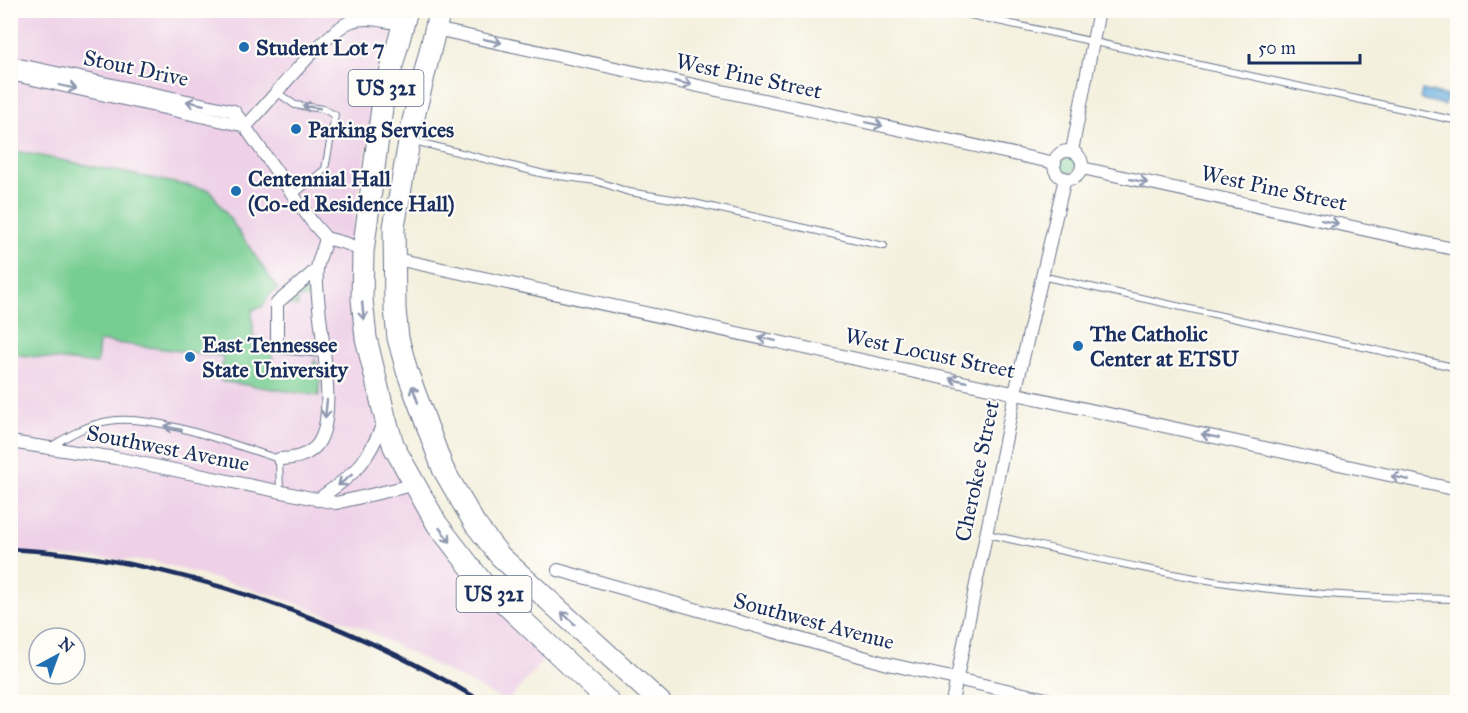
<svg xmlns="http://www.w3.org/2000/svg" width="1468" height="713" font-family="'IM FELL Great Primer',serif">
<rect width="100%" height="100%" fill="#fdfcf7"/>
<filter id="ink" filterUnits="userSpaceOnUse"><feTurbulence type="fractalNoise" baseFrequency=".0167" numOctaves="2"/><feDisplacementMap in="SourceGraphic" scale="12" xChannelSelector="R" yChannelSelector="G"/><feConvolveMatrix kernelMatrix="1 2 1 2 8 2 1 2 1" color-interpolation-filters="sRGB"/></filter>
<filter id="wash" filterUnits="userSpaceOnUse"><feTurbulence type="fractalNoise" baseFrequency=".008" numOctaves="4" result="noise"/><feDisplacementMap in="SourceGraphic" scale="24" xChannelSelector="R" yChannelSelector="G"/><feGaussianBlur stdDeviation="1.35" result="paint"/><feColorMatrix in="noise" values="0 0 0 0 0 0 0 0 0 0 0 0 0 0 0 0 0 1.4 0 .05"/><feComposite in="paint" operator="in"/></filter>
<g filter="url(#wash)">
<rect width="100%" height="100%" fill="#f4f0de"/>
<!-- built -->
<path fill="#eed0e7" d="M10,11H400L379,84L354,217L353,298L422,500L552,650L507,702L362,628L276,596L153,561L11,554Z"/>
<!-- green -->
<path fill="#77ce92" stroke="#497e78" stroke-width="1.5" d="M11,150L210,190L278,289L271,293L262,307L252,310L254,350L272,351L273,367L311,372L315,359L320,375L319,396L221,381L223,358L221,356L99,341L97,364L11,354Z
M1060 165a8 8 0 1 1 16 0a8 8 0 1 1-16 0Z
M306,290L310,297L297,299L298,306L285,305Z"/>
<!-- water -->
<path fill="#66addd" stroke="#406e9e" stroke-width="1.5" d="M1422,90L1447,96L1445,105L1420,99Z"/>
</g>
<g filter="url(#ink)">
<g fill="none" stroke-linecap="round" stroke-linejoin="round">
<defs>
<path id="service" d="M947,10L1458,121
M278,93L295,105L323,109L335,115L325,169L294,195
M414,141L544,174L596,181L629,192L685,201L884,246
M1041,276L1458,368
M50,447C68,436 88,424 109,421C154,413 234,445 279,459L280,491
M987,534C1077,554 1168,576 1261,588C1326,596 1392,598 1458,599"/>
<path id="minor" d="M435,29L1055,163
M10,63L234,111L312,222L326,238L348,244L363,252
M10,74L246,126
M246,126C270,102 325,31 352,21C368,16 387,22 403,24
M1072,151L1099,10
M1054 165a14 14 0 1 1 28 0a14 14 0 1 1-28 0Z
M1082,168L1458,250
M392,258L1458,490
M317,269L277,303V347L323,351
M10,442L116,458L336,503L413,485
M279,459C290,459 304,457 313,449C345,424 313,308 317,269C318,259 324,248 326,238
M317,500C356,473 368,463 385,418
M558,570L888,664L1060,702
M952,702L1015,393L1065,178"/>
<path id="trunk" d="M407,10L383,100L363,252L362,299L366,338L385,417L394,447L437,524L482,582L609,702
M440,10L412,125L394,227L395,309L398,338L407,371L443,469L475,524L500,556L660,702"/>
</defs>
<!-- service casing -->
<use href="#service" stroke="#67738b" stroke-width="8"/>
<!-- minor casing -->
<use href="#minor" stroke="#67738b" stroke-width="14"/>
<!-- trunk casing -->
<use href="#trunk" stroke="#67738b" stroke-width="23"/>
<!-- service -->
<use href="#service" stroke="#fff" stroke-width="6"/>
<!-- minor -->
<use href="#minor" stroke="#fff" stroke-width="12"/>
<!-- trunk -->
<use href="#trunk" stroke="#fff" stroke-width="21"/>
<!-- rail -->
<path stroke="#1b2f5e" stroke-width="4.5" d="M10,549C171,557 346,620 483,702"/>
</g>
<!-- one-way arrows -->
<defs><path id="oneway-shaft" d="M-6 0H5M1.5-3L5.5 0L1.5 3" fill="none" stroke-width="1.6" stroke-linecap="round" stroke-linejoin="round" transform="scale(1.5)"/></defs>
<g stroke="#8d97ae">
<use href="#oneway-shaft" transform="translate(493 41) rotate(12)"/>
<use href="#oneway-shaft" transform="translate(683 83) rotate(12)"/>
<use href="#oneway-shaft" transform="translate(68 87) rotate(12)"/>
<use href="#oneway-shaft" transform="translate(195 103) rotate(-168)"/>
<use href="#oneway-shaft" transform="translate(311 107) rotate(-172)"/>
<use href="#oneway-shaft" transform="translate(874 124) rotate(12)"/>
<use href="#oneway-shaft" transform="translate(1139 181) rotate(12)"/>
<use href="#oneway-shaft" transform="translate(1330 222) rotate(12)"/>
<use href="#oneway-shaft" transform="translate(363 311) rotate(84)"/>
<use href="#oneway-shaft" transform="translate(767 339) rotate(-168)"/>
<use href="#oneway-shaft" transform="translate(958 380) rotate(-168)"/>
<use href="#oneway-shaft" transform="translate(415 394) rotate(-109)"/>
<use href="#oneway-shaft" transform="translate(326 409) rotate(96)"/>
<use href="#oneway-shaft" transform="translate(173 428) rotate(-167)"/>
<use href="#oneway-shaft" transform="translate(1210 436) rotate(-168)"/>
<use href="#oneway-shaft" transform="translate(1400 478) rotate(-168)"/>
<use href="#oneway-shaft" transform="translate(345 480) rotate(142)"/>
<use href="#oneway-shaft" transform="translate(445 535) rotate(52)"/>
<use href="#oneway-shaft" transform="translate(568 618) rotate(-137)"/>
</g>
</g>
<!-- markers -->
<g fill="#1f6fb2" stroke="#fdfcf7" stroke-width="2">
<circle cx="244" cy="47" r="6"/>
<circle cx="296" cy="129" r="6"/>
<circle cx="236" cy="191" r="6"/>
<circle cx="1078" cy="346" r="6"/>
<circle cx="190" cy="357" r="6"/>
</g>
<g text-anchor="middle" dominant-baseline="central" stroke-width="4.5" stroke-linejoin="round" paint-order="stroke">
<!-- shield labels -->
<g fill="#fdfcf7" stroke="#5f6c8c" stroke-width="1.5">
<rect x="348.5" y="70" width="75" height="36" rx="4.5"/>
<rect x="456.5" y="576" width="75" height="36" rx="4.5"/>
</g>
<g font-size="21" font-weight="bold" fill="#1b2f5e">
<text x="386" y="88">US 321</text>
<text x="494" y="594">US 321</text>
</g>
<!-- poi labels -->
<g font-size="22" font-weight="bold" fill="#1b2f5e" stroke="#fdfcf7" text-anchor="start">
<text x="256" y="47">Student Lot 7</text>
<text x="308" y="129">Parking Services</text>
<text x="248" y="178">Centennial Hall<tspan x="248" dy="25">(Co-ed Residence Hall)</tspan></text>
<text x="1090" y="333">The Catholic<tspan x="1090" dy="25">Center at ETSU</tspan></text>
<text x="202" y="344">East Tennessee<tspan x="202" dy="25">State University</tspan></text>
</g>
<!-- street labels -->
<g font-size="22" fill="#1b2f5e" stroke="#fdfcf7">
<text transform="translate(136 68) rotate(12)">Stout Drive</text>
<text transform="translate(749 76) rotate(12)">West Pine Street</text>
<text transform="translate(1274 188) rotate(12)">West Pine Street</text>
<text transform="translate(930 353) rotate(12)">West Locust Street</text>
<text transform="translate(168 448) rotate(11)">Southwest Avenue</text>
<text transform="translate(977 471) rotate(-78)">Cherokee Street</text>
<text transform="translate(814 621) rotate(15)">Southwest Avenue</text>
</g>
</g>
<!-- margin -->
<rect width="1468" height="713" fill="none" stroke="#fdfcf7" stroke-width="36"/>
<!-- north arrow -->
<g transform="translate(57 656) rotate(41)"><circle r="28" fill="#fdfcf7" stroke="#a3aaba" stroke-width="1.5"/>
<path d="M0-4.5L10 22L0 15L-10 22Z" fill="#1f6fb2"/>
<text y="-9" font-size="16" font-weight="bold" text-anchor="middle" fill="#1b2f5e">N</text>
</g>
<!-- scale -->
<path d="M1249 54v9h111v-9" fill="none" stroke="#1b2f5e" stroke-width="3"/>
<text x="1258" y="54" font-size="18" fill="#1b2f5e" stroke="#fdfcf7" stroke-width="4.5" paint-order="stroke">50 m</text>
</svg>
